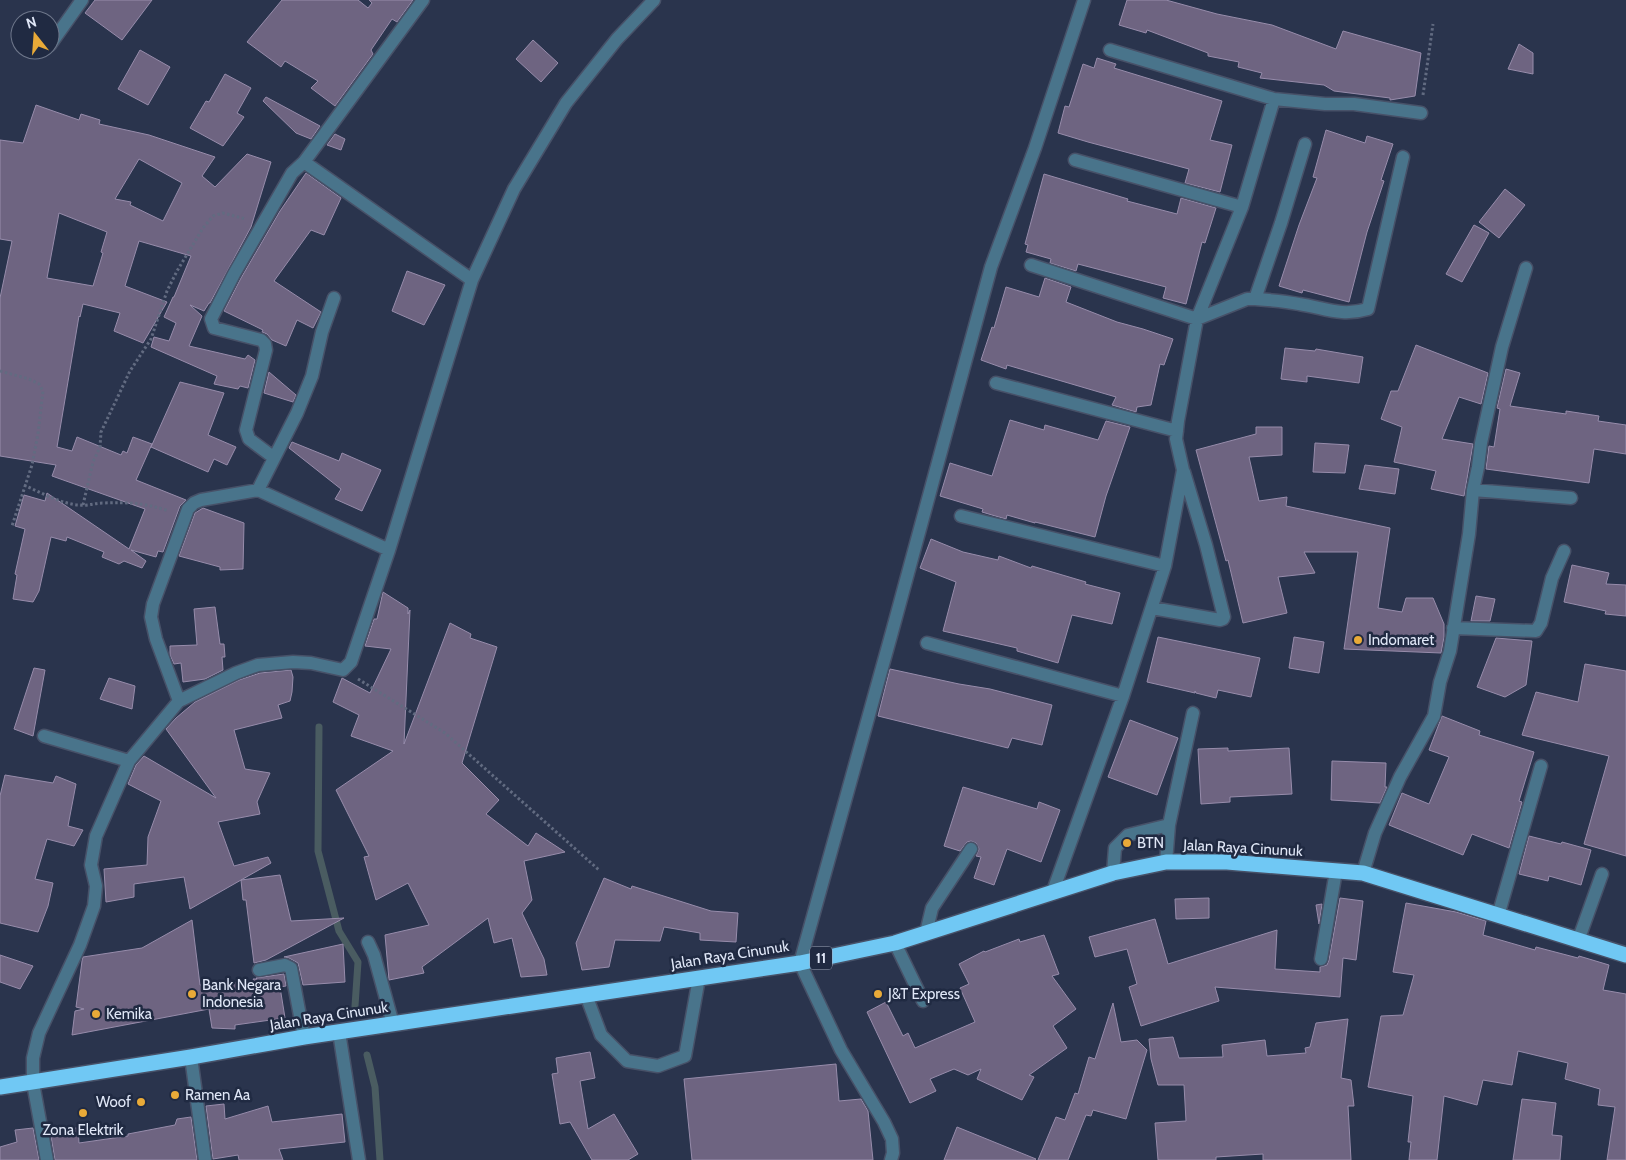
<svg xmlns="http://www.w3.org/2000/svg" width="1626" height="1160" font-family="Cabin,sans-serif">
<rect width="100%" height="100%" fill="#2a344d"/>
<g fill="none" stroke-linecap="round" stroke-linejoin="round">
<!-- stream -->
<path stroke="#4a5c61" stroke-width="7" d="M319,727L318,851L339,931L358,962L355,1006
M367,1055L375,1087L380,1160"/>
</g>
<!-- building -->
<path fill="#6e6481" stroke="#978cab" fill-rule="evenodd" d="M95,0H152L122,40L85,13Z
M282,0H358L368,8L372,3L369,0H413L397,22L392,19L371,50L373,54L335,106L311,88L318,81L285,61L281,67L247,42Z
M1127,0H1166L1217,14L1272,25L1336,49L1343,31L1421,53L1415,96L1390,100V98L1334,91L1324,85L1260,78L1262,73L1238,67L1239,62L1208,56V53L1147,30L1146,33L1119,25Z
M533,40L558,63L541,82L516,59Z
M1519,44L1533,53V74L1508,69Z
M140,50L170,67L148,105L118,89Z
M1097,58L1116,64L1114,68L1222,101L1210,140L1232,145L1220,192L1185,183L1189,169L1088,142L1058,133L1065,106L1069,107L1083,64L1094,68Z
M225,74L251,88L237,113L244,117L223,146L190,128L206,101L209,102Z
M266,97L320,126L311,139L296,133L263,101Z
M36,105L79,120L81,114L100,120L99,124L149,135L215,157L202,176L215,187L247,154L271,162L251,227L210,303H209L204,311L190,305L202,316L189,346L245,359L248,355L255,360L248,388L240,386L238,389L214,384L217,376L151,347L154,337L169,341L176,323L164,317L173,297H174L191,256L139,241L125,286L167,302L143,343L114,331L120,313L83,304L80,317L79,316L57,447L72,451L77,437L121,455L123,451L127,453L133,437L152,444L136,480L186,500L180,506L163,552L158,551L156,557L131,550L146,561L142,568L124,561L119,564L102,557L104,552L67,537L66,541L51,537L39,591L33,602L13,599L17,575L15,574L25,529L15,526L24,495L45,501L47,493L129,549L145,509L52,476L56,465L0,456V298L12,241L0,239V140L23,143ZM139,159L182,183L163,221L130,205L131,202L115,199ZM59,213L107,232L101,252L103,253L93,286L47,278Z
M1326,130L1365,143L1367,136L1393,144L1381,180L1384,181L1367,232L1349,302L1303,290L1302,293L1279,286L1299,225L1317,178L1313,177Z
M335,134L345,139L341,150L327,145Z
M306,173L341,198L324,235L311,230L274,281L321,312L313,328L297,320L286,346L272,340L267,334L262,332L263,330L224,311L241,278L280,211Z
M1044,174L1128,199L1127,201L1177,214L1181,198L1216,208L1205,243L1202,242L1186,304L1163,298L1166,287L1078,264L1076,271L1050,263L1051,259L1026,252L1028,245L1025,244Z
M1505,189L1525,205L1499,238L1479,222Z
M1474,225L1489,233L1462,282L1446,274Z
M407,271L445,285L424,325L392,311Z
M1045,278L1071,287L1066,302L1117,322L1143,329L1173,339L1164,365L1160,364L1151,405L1137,407L1136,412L1112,405L1116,397L1007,365L1006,369L981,360L992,327L994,328L1006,287L1039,297Z
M1416,345L1488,373L1481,404L1459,397L1442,439L1473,444L1464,496L1431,489L1436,471L1394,462L1402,427L1381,419L1391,391H1398Z
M1285,348L1315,351L1316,349L1363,357L1359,383L1307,376V382L1281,379Z
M1506,369L1520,373L1510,406L1566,414V411L1599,416L1598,421L1626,425V454L1594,449L1589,483L1486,469L1489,446L1494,447L1500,409L1497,408Z
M269,372L296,395L293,402L264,393Z
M180,382L224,393L208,435L236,447L227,465L214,459L208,472L151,447Z
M1010,420L1044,430L1045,425L1098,440L1106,421L1130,427L1106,496L1095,537L1035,522V523L1007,515L1006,519L992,515L982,512L983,509L940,496L950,463L992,476Z
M1256,427H1282V455L1249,457L1259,501L1287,497L1286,506L1390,528L1378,608L1402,612L1406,598H1433L1444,624V637L1441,653L1344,649L1358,552H1304L1315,573L1278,577L1287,613L1243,623L1228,560L1226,561L1196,450L1256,434Z
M292,442L339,461L342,453L381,470L362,511L335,499L341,489L289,448Z
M1315,443L1349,445L1345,473L1313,472Z
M1365,465L1399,469L1395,494L1359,489Z
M203,508L244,523L243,569L220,570V567L179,556L195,513Z
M931,539L963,552L998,560L999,556L1031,568L1032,566L1086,582L1085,584L1120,593L1112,624L1072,615L1058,663L1017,651V648L943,631L956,582L920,568Z
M1572,565L1609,573L1606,584L1626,585V616L1605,614L1606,611L1564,602Z
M383,592L408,608V614L410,610L404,744L450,623L471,634L470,638L497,647L462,763L499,800L486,814L528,846L536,833L565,852L524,861L532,900L522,913L544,959L547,975L521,977L512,938L494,943L488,918L422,967L424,973L389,980L385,935L429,925L408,883L376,900L364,857L369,856L336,790L393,751L351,736L359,715L333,702L342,678L370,693L391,649L365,646L374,619H377Z
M1476,596L1495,599L1490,621H1471Z
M215,607L220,644H224L225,657H222L223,670L205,679L183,682L181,663L174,664L170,655V646L197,645L194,609Z
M1158,637L1260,658L1251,697L1218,690L1216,698L1196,693L1195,691V693L1147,682Z
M1294,637L1324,642L1319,673L1289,668Z
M1496,638L1532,641L1526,685L1505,697L1477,687Z
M1585,664L1626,671V856L1584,844L1609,756L1522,735L1536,692L1578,702Z
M34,668L45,670L33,736L14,729Z
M890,669L959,684L990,689L1052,705L1042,745L1012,738L1008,748L878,716Z
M291,670L293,677L292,692L290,701L278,705L282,718L234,730L245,769L270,773L257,802L260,814L218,822L234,866L268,857L271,863L190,909L184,877L134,884V897L106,902L104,869L147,865L148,837L161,801L128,784L136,765L144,756L216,798L166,729L176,718L195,702L239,680L260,673Z
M109,678L135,686L132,709L100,699Z
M1442,716L1480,731L1479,735L1534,752L1519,801L1522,802L1509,848L1472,834L1463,855L1389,825L1402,793L1429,804L1449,757L1429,750Z
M1130,720L1178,738L1157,795L1108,777Z
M1228,748V751L1289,748L1292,794L1230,797V802L1201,804L1198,749Z
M1332,761L1386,763L1385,787H1387L1380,803L1331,800Z
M5,775L53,783L56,776L76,784L68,826L83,830L74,846L47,839L35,879L53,883L48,906L38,932L0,923V796Z
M963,787L1037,809L1039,802L1060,810L1041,862L1007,849L994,885L974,878L981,857L976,856L979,849L976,843L971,841L967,842L960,851L944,846Z
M1529,836L1561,844L1562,842L1591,850L1581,885L1549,876L1548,881L1519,874Z
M280,875L291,921L344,918L266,960L254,963L246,900H243L241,880Z
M604,878L631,889L632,886L711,911L738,913L736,942L700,940V933L664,927L660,941L615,940L609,967L582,970L576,943Z
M1209,898V918L1176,919L1175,899Z
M1340,898L1363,901L1356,960L1343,958L1340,997L1215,987L1219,1001L1141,1026L1129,987L1137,984L1127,949L1095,957L1089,937L1155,919L1168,964L1277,930L1275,969L1320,972V967L1327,965L1329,960Z
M1406,903L1456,912L1486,921L1483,935L1535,950L1536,947L1578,958L1579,956L1609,965L1603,990L1626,994V1160H1607L1615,1107L1598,1105L1600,1089L1565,1079L1568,1063L1518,1051L1512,1085L1483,1080L1477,1105L1444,1096L1437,1160H1409L1411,1142H1408L1413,1096L1368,1087L1381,1016L1403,1015L1414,975L1393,972Z
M1322,904L1319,924L1316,905Z
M192,920L200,985L254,981L253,979H257L256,978L284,974L286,986L280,987L285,1018L235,1025V1029L212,1028L209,1009L72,1035L75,1011L84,1009L76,1007L82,961L83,957L142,948Z
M1044,935L1059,974L1052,976L1076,1009L1053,1026L1067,1048L1029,1075L1034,1077L1022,1100L977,1079L981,1069L968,1075L954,1069L930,1079L936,1091L910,1103L867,1012L886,1002L903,1036L908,1033L915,1048L975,1022L960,988L969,984L959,964L984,951L985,952L1019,939L1020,942Z
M343,944L345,982L303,985L298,963L289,958L284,957Z
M0,955L33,966L20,989L0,982Z
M1113,1003L1121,1042L1137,1040L1147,1050L1126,1119L1093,1110L1091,1116L1086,1115L1068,1160H1038L1056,1117L1065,1120L1075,1093L1078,1094L1089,1057L1095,1059Z
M1348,1019L1341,1078L1351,1080L1354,1106H1348L1351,1160H1263V1154L1216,1157V1160H1158L1155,1123L1186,1121L1184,1085H1158L1151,1059L1149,1039L1173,1037L1179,1058L1223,1057L1222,1045L1265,1040L1267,1056L1306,1053L1305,1048L1310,1047L1316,1023Z
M590,1052L595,1078L580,1081L588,1129L614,1114L638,1154L628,1160H592L570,1122L560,1124L552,1074L558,1073L556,1058Z
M836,1064L839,1101L861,1099L868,1111L873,1160H692L684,1079Z
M1522,1099L1556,1103L1552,1135L1562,1136L1560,1160H1513Z
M224,1104L225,1119L268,1106L272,1122L342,1114L345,1142L279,1149L283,1160H239L238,1155L213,1159L206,1106Z
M191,1117L197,1160H55L50,1130L78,1128L79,1143L128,1136V1134L175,1125L177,1119Z
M957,1127L1036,1159L1035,1160H944Z
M33,1128L39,1160H0V1147L17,1142L15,1130Z"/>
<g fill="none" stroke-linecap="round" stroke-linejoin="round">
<defs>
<path id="lane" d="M1166,862L1169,825L1193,713
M1113,873L1115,848L1128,835L1169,825
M926,933L932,908L971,849
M1578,941L1602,874
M368,942L374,955L393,1024
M895,943L923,1001
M1321,959L1336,871
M586,995L601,1035L627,1061L658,1066L685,1056L699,978
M339,1032L359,1160"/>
<path id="street" d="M50,45L82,0
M1110,50L1274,99L1325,104H1354L1421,113
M1075,160L1242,207
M304,162L472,280
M1031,265L1197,319L1247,299H1255L1281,223L1305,144
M334,298L322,332L312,376L297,413L258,490L389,550
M1255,299C1270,300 1284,301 1299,304C1325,308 1341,317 1368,309L1403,157
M996,383L1177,431
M273,457L249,439L246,430L266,350L265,344L261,340L214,328L211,319L234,274L292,173L304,162L423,0
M1473,490L1571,498
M961,516L1165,566
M1152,608L1220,620L1223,619L1224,617L1206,545L1184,472
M1453,628L1536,631L1541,623L1552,578L1564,551
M927,643L1123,696
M179,701L156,639L151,617L153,604L188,509L194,503L201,500L258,490
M44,736L129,761
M1363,873L1375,833L1400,777L1434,716L1440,682L1450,651L1469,534L1473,490L1478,467L1481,443L1502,347L1526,268
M1053,891L1123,696L1165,566L1183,470L1176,439L1178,421L1197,319L1242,207L1274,99
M1498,916L1541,766
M259,970L285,965L291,968L304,1037
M191,1057L205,1160
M47,1160L33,1083V1058L39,1033L80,945L94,906L96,886L91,865L96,836L129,761L179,701L236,673L258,665L293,662L311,663L343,670L351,662L389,550L472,280L514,189L566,103L617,39L654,0
M891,1160L893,1153L892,1139L884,1122L841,1050L800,963L892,632L991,267L1035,148L1084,0"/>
<path id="highway" d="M0,1087L191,1057L304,1037L800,963L895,943L1113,873L1166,862H1227L1363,873L1626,955"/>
</defs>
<!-- lane casing -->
<use href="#lane" stroke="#475168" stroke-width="15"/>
<!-- street casing -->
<use href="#street" stroke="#475168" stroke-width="15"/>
<!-- highway casing -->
<use href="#highway" stroke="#475168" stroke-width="18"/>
<!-- path -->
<path stroke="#626b81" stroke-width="3" stroke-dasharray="2.5 2.5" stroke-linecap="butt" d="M1423,95L1433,24
M0,371L29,379L39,384L43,391L38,434L32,465L12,526
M24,485C39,492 64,505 80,505C88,506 95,503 103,503C127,502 145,503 169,511
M83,505L93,462L100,447L101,432L130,371L151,339L167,291L177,271L203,228L213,216L223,213L246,219
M358,679L445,733L599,870"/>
<!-- lane -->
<use href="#lane" stroke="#49748b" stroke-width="12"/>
<!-- street -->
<use href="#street" stroke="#49748b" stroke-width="12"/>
<!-- highway -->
<use href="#highway" stroke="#70c8f4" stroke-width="15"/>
</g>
<!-- markers -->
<g fill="#e9aa38" stroke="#202a42" stroke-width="2">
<circle cx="1358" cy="640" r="5"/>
<circle cx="1127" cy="843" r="5"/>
<circle cx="192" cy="994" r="5"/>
<circle cx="878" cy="994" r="5"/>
<circle cx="96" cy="1014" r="5"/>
<circle cx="175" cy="1095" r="5"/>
<circle cx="141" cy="1102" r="5"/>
<circle cx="83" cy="1113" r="5"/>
</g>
<g text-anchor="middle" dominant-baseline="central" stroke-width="5" stroke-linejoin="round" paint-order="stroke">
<!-- shield labels -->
<rect fill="#202a42" stroke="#a6aec1" stroke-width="1" x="810" y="946.5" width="22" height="23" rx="4"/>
<g font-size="14" font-weight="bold" fill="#e0e7f7">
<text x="821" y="958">11</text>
</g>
<!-- poi labels -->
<g font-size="15" fill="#e0e7f7" stroke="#202a42" text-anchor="start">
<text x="1368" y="640">Indomaret</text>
<text x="1137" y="843">BTN</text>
<text x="202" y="985">Bank Negara<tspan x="202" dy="17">Indonesia</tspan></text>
<text x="888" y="994">J&amp;T Express</text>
<text x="106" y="1014">Kemika</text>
<text x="185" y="1095">Ramen Aa</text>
<text x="131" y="1102" text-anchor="end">Woof</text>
<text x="83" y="1130" text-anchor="middle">Zona Elektrik</text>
</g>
<!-- street labels -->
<g font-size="15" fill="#e0e7f7" stroke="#202a42">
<text transform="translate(1243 848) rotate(3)">Jalan Raya Cinunuk</text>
<text transform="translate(730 955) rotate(-9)">Jalan Raya Cinunuk</text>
<text transform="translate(329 1016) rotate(-9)">Jalan Raya Cinunuk</text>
</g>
</g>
<!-- north arrow -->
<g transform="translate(35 35) rotate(343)"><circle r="24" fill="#202a42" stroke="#6d768a"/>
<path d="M0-4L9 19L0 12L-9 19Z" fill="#e9aa38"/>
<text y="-8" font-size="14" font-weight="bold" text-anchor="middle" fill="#e0e7f7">N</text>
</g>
</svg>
